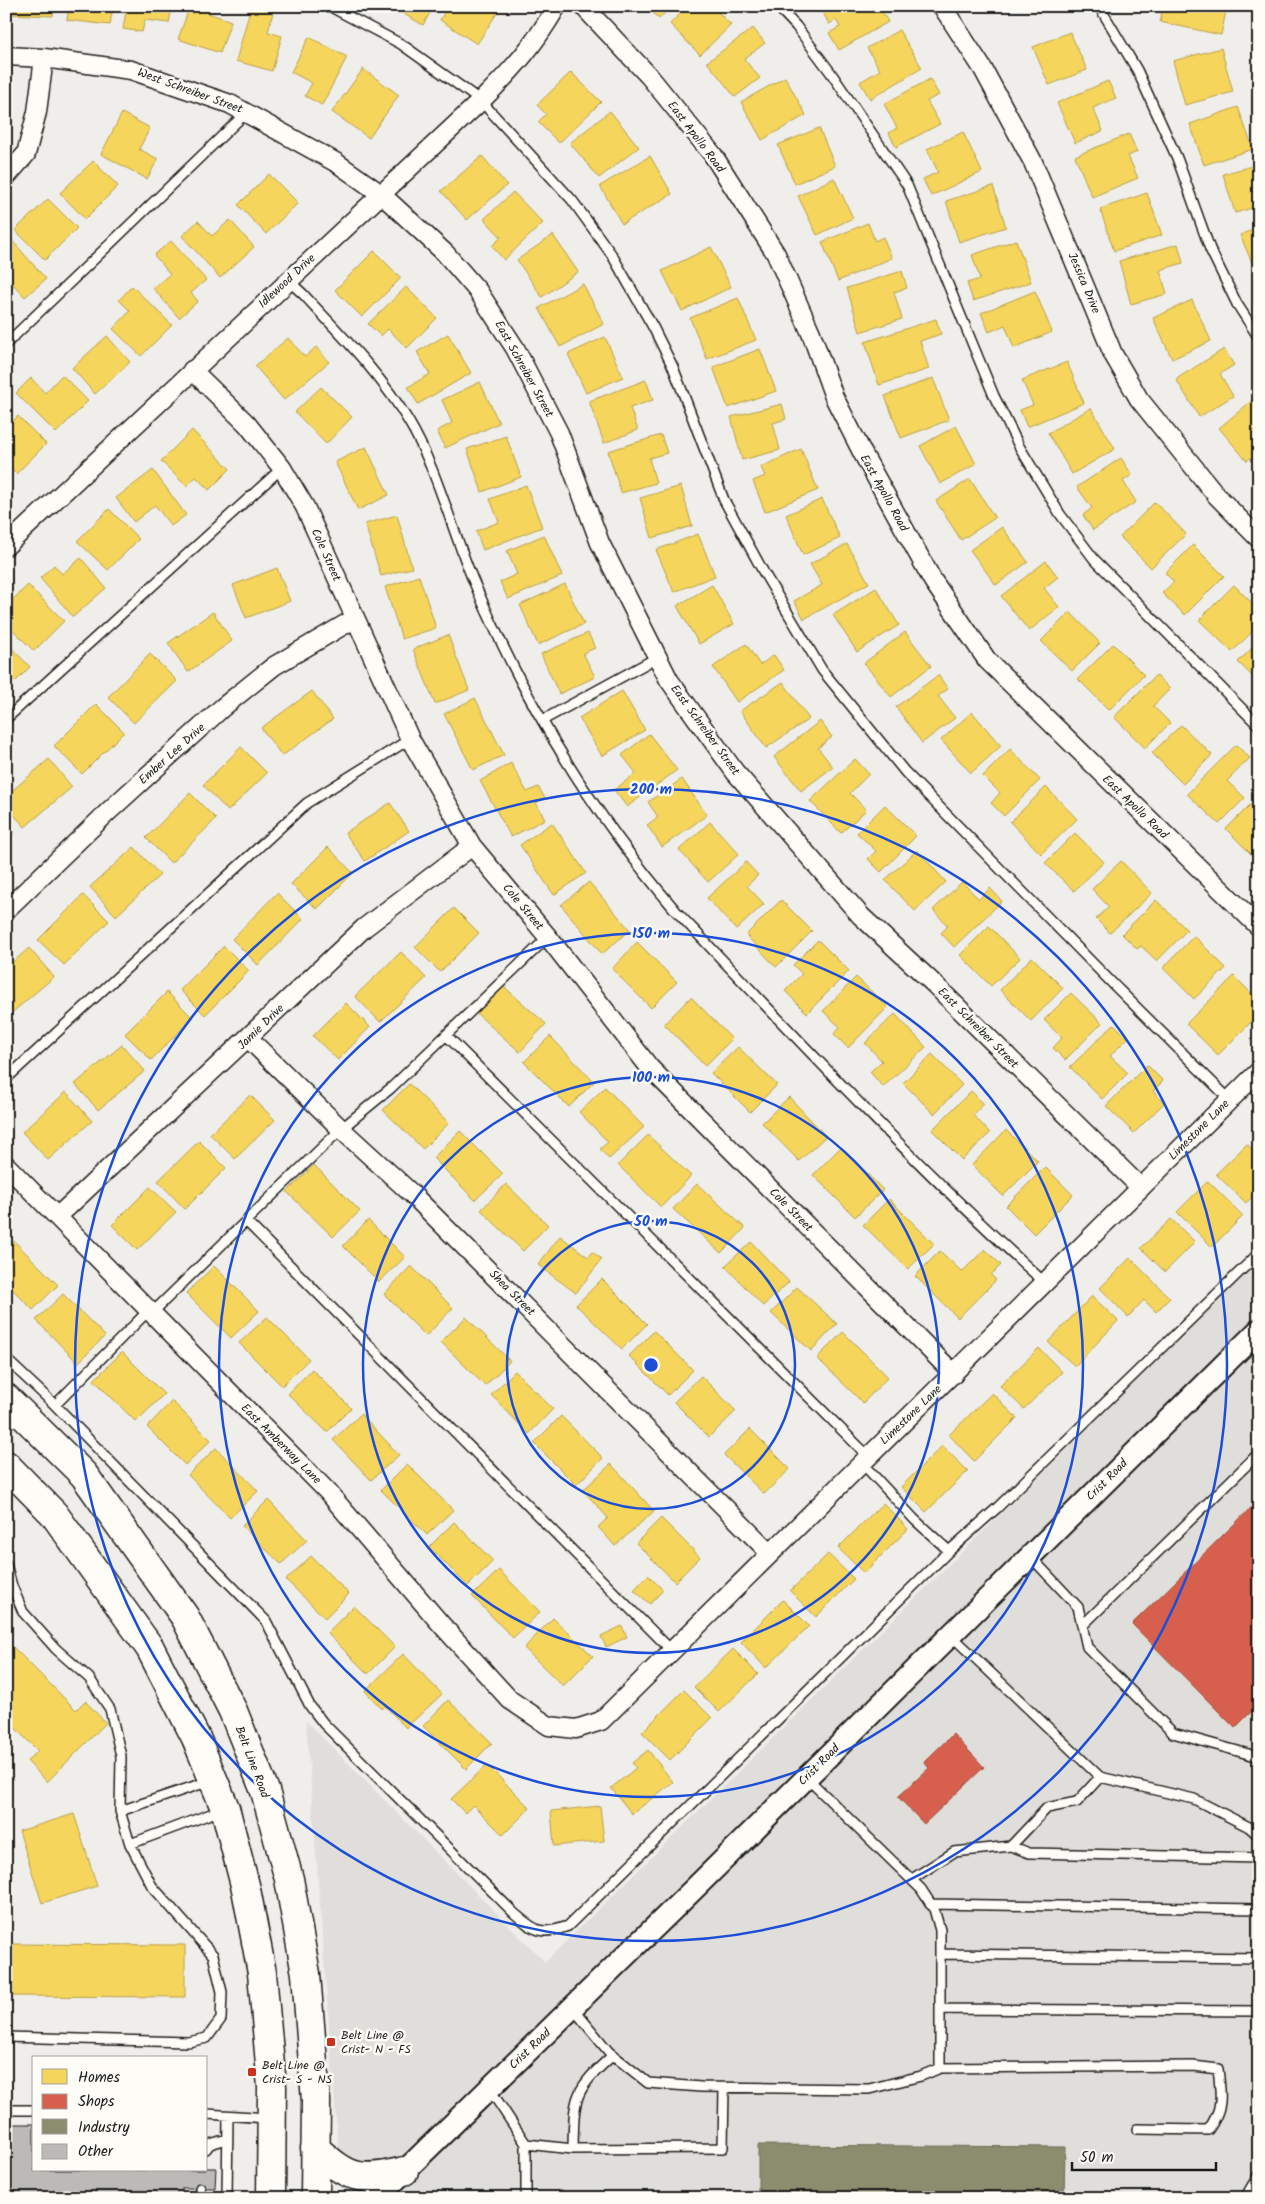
<svg xmlns="http://www.w3.org/2000/svg" width="1265" height="2204" font-family="Kalam,sans-serif">
<rect width="100%" height="100%" fill="#f0eeea"/>
<filter id="ink" filterUnits="userSpaceOnUse"><feTurbulence type="fractalNoise" baseFrequency=".02" numOctaves="2"/><feDisplacementMap in="SourceGraphic" scale="10" xChannelSelector="R" yChannelSelector="G"/><feConvolveMatrix kernelMatrix="1 2 1 2 8 2 1 2 1" color-interpolation-filters="sRGB"/></filter>
<g filter="url(#ink)">
<!-- built -->
<path fill="#e0deda" d="M1259,1260V2198H342L306,1721L545,1962Z"/>
<!-- homes -->
<path fill="#f6d55c" stroke="#b59e49" d="M10,6H54L53,16L9,14Z
M69,6H113L110,25L67,20Z
M127,6H172L169,23L145,20L142,32L123,29Z
M190,6H210L208,13L231,21L220,53L178,39Z
M251,6L273,12L268,32L282,36L272,71L236,61Z
M390,6H434L423,25Z
M448,6H500L501,7L477,44L440,20Z
M646,6H672L659,19Z
M688,6H720L716,10L731,25L700,55L670,24Z
M826,6H879L888,22L839,50L829,33L840,27L836,20L829,24L821,9Z
M1163,6L1189,8L1190,6H1227L1221,35L1160,22Z
M753,28L765,43L744,59L760,78L735,97L707,62Z
M899,30L922,68L870,99L860,82L880,70L867,48Z
M1070,32L1087,70L1049,85L1033,47Z
M309,37L347,57L322,105L305,96L312,83L291,72Z
M1221,48L1233,92L1185,105L1173,61Z
M363,69L399,95L369,138L332,112Z
M571,72L601,102L559,143L538,122L546,114L537,105Z
M785,77L806,115L762,140L741,102Z
M930,79L939,95L927,101L940,124L896,147L889,133L897,128L884,104Z
M1108,81L1116,98L1093,108L1103,131L1075,143L1057,103Z
M1238,107L1253,149L1204,165L1190,124Z
M610,111L639,147L599,178L570,143Z
M122,113L150,128L139,149L158,159L147,179L101,154Z
M819,128L835,166L795,184L778,145Z
M963,132L982,172L931,196L923,179L938,172L927,149Z
M1129,134L1137,152L1128,156L1138,178L1092,197L1075,156Z
M482,156L507,185L467,220L441,191Z
M650,156L672,194L622,224L600,186Z
M93,161L118,186L85,219L60,193Z
M1259,164V206L1235,213L1223,174Z
M269,174L298,203L266,234L238,205Z
M834,178L853,218L817,235L798,196Z
M993,186L1006,227L959,242L946,201Z
M513,192L543,223L504,260L492,246L501,237L484,219Z
M1147,193L1162,235L1114,251L1100,209Z
M48,199L77,228L45,260L15,230Z
M230,220L254,247L220,278L182,236L198,221L212,236Z
M868,223L875,241L883,237L892,258L838,281L822,242Z
M1259,227V273L1257,274L1240,235Z
M553,235L578,272L542,297L517,260Z
M9,237L46,279L25,297L14,285L6,292V239Z
M1016,240L1031,282L973,301L967,283L980,279L972,255Z
M171,241L206,280L191,293L198,301L179,318L153,288L170,274L154,255Z
M1178,244L1183,263L1160,270L1167,294L1131,304L1119,261Z
M711,247L731,287L682,311L662,271Z
M374,251L401,278L362,317L335,290Z
M902,271L907,288L894,292L902,319L860,332L847,288Z
M583,284L604,324L560,347L539,308Z
M132,286L172,325L141,356L113,329L130,311L119,300Z
M406,287L437,318L407,348L388,329L381,336L368,324Z
M1035,291L1052,332L1014,348L1005,325L989,332L981,313Z
M738,298L756,340L707,359L690,318Z
M1192,300L1211,341L1172,359L1153,318Z
M936,319L941,334L920,341L929,369L879,385L865,342Z
M448,334L471,373L418,404L408,387L430,374L417,352Z
M107,336L130,362L95,394L72,368Z
M605,337L623,377L586,393L568,354Z
M288,338L305,357L316,347L329,362L284,400L255,366Z
M760,349L776,391L728,408L713,367Z
M1224,349L1234,365L1220,374L1233,396L1199,417L1176,379Z
M1067,362L1084,403L1027,427L1020,410L1033,405L1022,380Z
M62,375L88,401L56,433L16,393L31,378L45,393Z
M933,378L949,420L901,438L885,396Z
M646,380L653,400L630,408L638,430L604,443L589,401Z
M480,382L499,423L445,448L437,431L452,423L442,400Z
M321,387L352,417L326,444L295,412Z
M1255,398L1259,402V451L1247,461L1219,428Z
M782,404L786,419L773,423L780,450L742,460L731,417Z
M1091,408L1115,449L1072,474L1048,433Z
M18,416L46,444L16,474L6,464V428Z
M956,426L976,464L940,484L920,446Z
M192,430L230,469L209,490L196,477L186,486L161,461Z
M661,435L667,453L649,458L656,483L621,493L608,451Z
M506,436L521,477L482,492L467,449Z
M366,447L389,495L358,510L335,462Z
M801,449L818,490L765,512L753,481L765,476L761,467Z
M1121,458L1132,475L1123,481L1136,502L1093,530L1083,515L1092,508L1077,487Z
M153,470L186,515L171,526L155,505L134,522L116,498Z
M970,479L995,518L961,540L936,501Z
M526,485L542,527L483,550L476,531L499,522L490,499Z
M681,486L692,526L652,538L640,498Z
M822,499L840,538L803,555L786,515Z
M1155,502L1186,534L1151,568L1120,537Z
M109,509L139,539L108,570L77,541Z
M397,515L412,568L381,576L365,524Z
M1002,527L1028,562L996,585L970,550Z
M698,534L715,576L674,592L656,550Z
M544,535L562,576L508,599L500,582L517,574L507,551Z
M847,544L869,583L804,619L794,601L822,585L810,564Z
M1193,545L1224,576L1185,615L1162,593L1174,582L1165,573Z
M81,558L106,588L73,617L40,578L54,565L62,574Z
M1046,561L1058,577L1044,588L1059,607L1029,631L1001,596Z
M277,568L290,601L246,618L233,585Z
M419,576L436,628L402,639L385,587Z
M565,584L584,624L538,645L520,605Z
M28,585L64,621L34,651L6,623V606Z
M712,585L734,624L699,644L677,606Z
M1234,585L1259,610V625L1232,652L1199,620Z
M876,588L899,625L857,652L833,615Z
M213,612L232,641L188,672L168,643Z
M1070,612L1100,643L1072,671L1041,641Z
M905,632L931,666L891,697L864,663Z
M588,633L595,648L583,653L595,677L559,694L541,654Z
M448,635L469,690L435,704L413,649Z
M1259,641V683L1238,662Z
M6,642L30,667L15,682L6,673Z
M746,644L760,665L774,655L784,670L737,702L713,667Z
M1113,644L1144,675L1109,710L1078,679Z
M150,654L177,681L134,723L108,697Z
M938,675L948,689L938,696L955,718L922,743L896,707Z
M1156,675L1170,689L1153,706L1170,723L1145,748L1114,717Z
M783,682L809,719L766,748L740,711Z
M312,691L333,719L282,756L261,728Z
M622,691L645,730L602,756L579,718Z
M475,698L504,755L473,770L444,714Z
M96,704L124,732L82,774L54,746Z
M972,712L1001,746L971,773L941,740Z
M820,721L832,737L818,748L833,767L801,791L774,757Z
M1181,725L1212,755L1183,784L1152,753Z
M649,734L677,770L627,807L614,790L636,773L622,755Z
M1236,745L1250,758L1227,781L1245,798L1219,824L1187,794Z
M241,747L267,773L228,811L203,785Z
M1010,749L1040,780L1004,816L991,803L1000,793L983,776Z
M49,759L72,787L25,827L6,806V796Z
M855,759L869,774L850,793L866,810L841,833L810,801Z
M511,763L527,792L538,787L545,798L536,803L545,819L511,837L480,781Z
M682,779L707,815L662,847L647,825L658,817L648,802Z
M1046,787L1077,819L1041,854L1010,822Z
M190,793L216,819L171,863L146,838Z
M1255,800L1259,804L1257,860L1226,829Z
M390,803L409,831L365,861L345,833Z
M885,805L916,836L881,872L868,859L876,851L857,833Z
M710,822L739,854L708,882L679,850Z
M552,823L586,873L554,895L520,845Z
M6,824L15,832L6,840Z
M1075,833L1104,862L1074,891L1045,863Z
M134,847L160,875L116,916L90,887Z
M328,847L353,873L317,909L291,884Z
M917,850L946,882L915,911L885,880Z
M1121,861L1152,893L1110,933L1096,919L1109,907L1092,889Z
M746,862L758,875L747,886L764,904L736,930L707,898Z
M589,882L630,930L602,954L561,905Z
M962,882L979,899L990,888L1002,901L954,947L941,933L948,926L933,910Z
M277,893L303,919L258,965L232,939Z
M83,895L109,921L64,965L38,940Z
M781,900L812,931L776,967L746,935Z
M1156,900L1187,930L1157,961L1141,946L1137,949L1122,934Z
M454,908L479,933L440,972L415,947Z
M989,926L1020,958L991,986L960,955Z
M1194,936L1226,968L1194,999L1163,968Z
M818,940L849,971L807,1013L785,991L802,974L793,965Z
M637,942L677,982L651,1008L612,969Z
M224,946L249,971L205,1015L180,990Z
M29,948L54,977L8,1016L6,1014V968Z
M401,952L426,978L380,1022L355,996Z
M1032,957L1063,988L1031,1021L1000,990Z
M1234,976L1259,1001V1014L1218,1055L1186,1024Z
M856,977L888,1007L848,1048L834,1034L840,1027L823,1011Z
M502,985L546,1024L520,1052L476,1013Z
M167,992L193,1018L151,1060L125,1034Z
M1071,993L1102,1023L1065,1060L1053,1048L1062,1038L1044,1020Z
M691,997L732,1039L705,1066L664,1024Z
M346,1003L370,1027L338,1060L313,1036Z
M895,1014L926,1047L883,1087L870,1072L882,1061L865,1043Z
M1114,1024L1128,1038L1110,1056L1128,1073L1102,1099L1070,1067Z
M550,1036L594,1082L569,1107L524,1062Z
M122,1045L145,1071L98,1110L75,1084Z
M738,1047L777,1085L750,1112L711,1073Z
M932,1054L962,1085L934,1114L903,1083Z
M1147,1065L1163,1081L1153,1091L1164,1103L1134,1133L1106,1106Z
M409,1084L449,1123L423,1149L383,1110Z
M605,1087L644,1127L609,1159L600,1149L608,1142L579,1112Z
M971,1091L984,1104L973,1115L990,1133L962,1160L932,1130Z
M66,1092L92,1121L48,1160L22,1132Z
M250,1095L275,1120L235,1159L210,1134Z
M789,1097L826,1136L799,1161L762,1123Z
M1259,1129V1142L1252,1135Z
M1006,1130L1038,1161L1003,1196L972,1165Z
M460,1131L503,1174L475,1200L433,1158Z
M648,1135L691,1176L661,1207L618,1165Z
M199,1141L226,1168L185,1209L158,1181Z
M1247,1144L1259,1157V1190L1246,1203L1216,1174Z
M841,1147L883,1190L855,1217L813,1175Z
M314,1165L360,1211L333,1237L287,1192Z
M1045,1167L1073,1195L1034,1234L1006,1206Z
M1208,1181L1243,1216L1212,1247L1177,1212Z
M506,1184L548,1225L523,1251L481,1210Z
M697,1184L745,1228L721,1253L673,1209Z
M150,1187L176,1212L137,1250L112,1225Z
M889,1199L934,1244L908,1269L863,1225Z
M1171,1219L1195,1242L1165,1272L1141,1248Z
M368,1220L405,1257L379,1282L343,1246Z
M560,1236L588,1257L592,1252L602,1259L576,1293L538,1265Z
M14,1241L58,1285L33,1310L6,1283V1248Z
M751,1242L789,1282L763,1306L725,1266Z
M985,1249L1001,1265L991,1275L996,1280L958,1318L915,1276L940,1251L962,1272Z
M1130,1258L1170,1298L1156,1312L1144,1300L1128,1317L1100,1288Z
M214,1266L259,1311L231,1338L186,1293Z
M411,1266L453,1308L426,1336L384,1294Z
M602,1279L647,1324L622,1349L576,1305Z
M797,1287L837,1324L811,1351L771,1313Z
M63,1294L105,1336L78,1363L36,1320Z
M1092,1296L1118,1321L1075,1366L1048,1342Z
M267,1317L309,1359L282,1386L239,1343Z
M466,1317L510,1361L485,1386L441,1342Z
M654,1331L693,1370L668,1395L629,1356Z
M843,1332L888,1377L863,1403L817,1358Z
M1039,1348L1062,1372L1024,1409L1000,1386Z
M122,1352L164,1394L136,1422L94,1380Z
M312,1369L351,1408L327,1432L288,1394Z
M515,1371L553,1409L529,1434L491,1395Z
M701,1376L736,1411L709,1437L674,1402Z
M992,1393L1017,1418L974,1461L949,1435Z
M172,1401L211,1440L185,1465L147,1427Z
M361,1414L399,1455L371,1480L333,1440Z
M561,1416L603,1458L576,1485L534,1443Z
M750,1429L790,1469L764,1494L724,1455Z
M942,1446L968,1471L926,1512L901,1487Z
M216,1448L258,1491L230,1518L188,1475Z
M407,1464L453,1510L427,1535L381,1490Z
M611,1464L654,1511L615,1546L598,1527L608,1518L583,1490Z
M268,1500L307,1540L281,1564L242,1526Z
M883,1503L908,1529L864,1573L838,1548Z
M661,1518L700,1557L675,1582L636,1543Z
M454,1522L493,1561L468,1586L429,1547Z
M828,1554L854,1579L816,1617L790,1591Z
M311,1556L349,1594L325,1618L286,1580Z
M499,1570L540,1612L513,1638L472,1596Z
M648,1575L663,1590L650,1604L634,1590Z
M783,1600L809,1626L766,1668L741,1642Z
M354,1606L395,1647L368,1674L327,1633Z
M553,1618L593,1656L563,1686L524,1648Z
M622,1626L627,1637L606,1647L601,1636Z
M6,1640L76,1710L85,1701L106,1723L47,1782L27,1761L38,1751L6,1719Z
M733,1649L758,1674L719,1712L694,1687Z
M403,1654L442,1694L406,1728L385,1706L382,1709L365,1691Z
M684,1690L712,1718L670,1760L642,1732Z
M448,1700L492,1743L466,1769L423,1726Z
M648,1750L673,1782L632,1814L611,1788L636,1768L632,1763Z
M487,1765L530,1808L503,1835L473,1805L465,1813L451,1799Z
M600,1806L604,1841L554,1846L551,1811Z
M74,1814L97,1886L42,1903L19,1831Z
M6,1944L185,1945V1997L6,1996Z"/>
<!-- shops -->
<path fill="#d6604d" stroke="#9e4c3e" d="M1259,1500V1704L1235,1728L1132,1624Z
M953,1734L984,1767L924,1824L898,1797L929,1768L924,1762Z"/>
<!-- industry -->
<path fill="#8c8c6e" stroke="#6a6a55" d="M758,2145L1065,2147L1064,2198H758Z"/>
<!-- building -->
<path fill="#bbbab6" stroke="#1c1c1c" d="M6,2124H34V2170H206V2168H216L215,2188H182V2198H6Z"/>
<g fill="none" stroke-linecap="round" stroke-linejoin="round">
<defs>
<path id="service" d="M329,6L401,44L481,101L572,200L612,255L653,327L673,367L724,500L764,573L822,670L905,772L1116,987L1230,1100
M777,6L796,26L831,73L907,185L994,396L1019,446L1060,514L1094,559L1259,726
M1099,6L1137,70L1177,158L1210,249L1237,304L1259,338
M288,280L303,294C340,334 381,374 409,422C436,467 452,530 473,580C523,699 592,813 676,911C796,1038 916,1166 1045,1283
M6,344L247,112
M6,719L282,468
M543,720L658,657
M548,937L391,1088L341,1129L246,1221L671,1650
M446,1035L869,1457
M6,1079L307,803L410,739
M152,1313L246,1221
M6,1359L55,1405L149,1310
M55,1405L266,1621L310,1706L324,1724L514,1913C535,1931 541,1936 568,1926L949,1551
M862,1463L915,1520L949,1551L997,1508L1259,1253
M1030,1556L1078,1607L1087,1647L1173,1733L1259,1757
M6,1564L12,1586L23,1612L56,1649L89,1678L110,1709L121,1756L120,1811L130,1844L152,1886L213,1955L222,1992L221,2019L207,2038L188,2042L6,2037
M1082,1626L1259,1453
M951,1635L1100,1777L1194,1799L1249,1827L1259,1836
M120,1811L210,1781
M130,1844L224,1809
M1011,1846L1029,1853L1259,1858
M912,1879L954,1852L1011,1846L1047,1808L1077,1802L1100,1777
M930,1904L1259,1909
M940,1954L1259,1958
M572,2007L609,2052L648,2083L701,2087L869,2089L921,2076L940,2068V1930L934,1909L921,1889L807,1778
M940,2009L1259,2011
M940,2068L1193,2066L1218,2069C1221,2095 1224,2108 1208,2130L1137,2129
M489,2088L526,2144V2198
M6,2110H34
M206,2114L268,2118
M526,2144L573,2149L723,2148L724,2088
M206,2149L210,2144L227,2139
M573,2149C574,2097 573,2091 613,2055
M200,2188V2198
M227,2198L228,2116
M1245,2198L1259,2174"/>
<path id="minor" d="M583,6L649,76L713,155L776,254L811,333L834,397L863,454L933,581L987,660L1259,927
M942,6L983,69L1033,162L1113,354L1139,399L1217,496L1259,539
M6,56L44,58L131,70L230,104L337,163L381,194L445,253L478,291L515,348L559,433L600,543L669,680L735,772L861,916L933,983L1141,1188
M6,177L26,154L37,112L44,58
M192,370L247,424L282,468L305,507L410,739L472,846L548,937L650,1068L954,1374
M6,546L484,98C515,67 535,44 557,6
M6,910L110,810L223,707L274,666L354,619
M248,1038L341,1129L412,1194L770,1553
M6,1165L327,1491L440,1623L510,1700L549,1726L576,1729L601,1721L1259,1071
M57,1217L364,928L472,846"/>
<path id="tertiary" d="M377,2198L700,1883L1259,1330"/>
<path id="primary" d="M6,1398L84,1475L185,1617L233,1711L265,1791L289,1879L306,1974L316,2101L315,2198
M6,1465L54,1514L150,1648L196,1738L225,1808L246,1889L262,1973L272,2087L271,2198
M315,2148C349,2179 359,2182 404,2171"/>
</defs>
<!-- service casing -->
<use href="#service" stroke="#1c1c1c" stroke-width="12"/>
<!-- minor casing -->
<use href="#minor" stroke="#1c1c1c" stroke-width="21"/>
<!-- tertiary casing -->
<use href="#tertiary" stroke="#1c1c1c" stroke-width="25"/>
<!-- primary casing -->
<use href="#primary" stroke="#1c1c1c" stroke-width="31"/>
<!-- service -->
<use href="#service" stroke="#fdfcf7" stroke-width="9"/>
<!-- minor -->
<use href="#minor" stroke="#fdfcf7" stroke-width="18"/>
<!-- tertiary -->
<use href="#tertiary" stroke="#fdfcf7" stroke-width="21"/>
<!-- primary -->
<use href="#primary" stroke="#fdfcf7" stroke-width="28"/>
</g>
</g>
<!-- distance rings -->
<g fill="none" stroke="#1d4ed8" stroke-width="2.5">
<circle cx="651" cy="1365" r="144"/>
<circle cx="651" cy="1365" r="288"/>
<circle cx="651" cy="1365" r="432"/>
<circle cx="651" cy="1365" r="576"/>
</g>
<!-- markers -->
<g fill="#c8321e" stroke="#fdfcf7" stroke-width="2">
<rect x="326" y="2037" width="10" height="10" rx="2.5"/>
<rect x="247" y="2067" width="10" height="10" rx="2.5"/>
</g>
<g text-anchor="middle" dominant-baseline="central" stroke-width="5" stroke-linejoin="round" paint-order="stroke">
<!-- street labels -->
<g font-size="12" fill="#1c1c1c" stroke="#fdfcf7">
<text transform="translate(190 91) rotate(20)">West Schreiber Street</text>
<text transform="translate(696 137) rotate(53)">East Apollo Road</text>
<text transform="translate(287 281) rotate(-43)">Idlewood Drive</text>
<text transform="translate(1084 283) rotate(67)">Jessica Drive</text>
<text transform="translate(524 369) rotate(61)">East Schreiber Street</text>
<text transform="translate(884 493) rotate(61)">East Apollo Road</text>
<text transform="translate(326 555) rotate(66)">Cole Street</text>
<text transform="translate(705 730) rotate(54)">East Schreiber Street</text>
<text transform="translate(172 754) rotate(-42)">Ember Lee Drive</text>
<text transform="translate(1135 807) rotate(44)">East Apollo Road</text>
<text transform="translate(523 907) rotate(50)">Cole Street</text>
<text transform="translate(261 1027) rotate(-44)">Jamie Drive</text>
<text transform="translate(978 1028) rotate(45)">East Schreiber Street</text>
<text transform="translate(1199 1130) rotate(-45)">Limestone Lane</text>
<text transform="translate(791 1210) rotate(45)">Cole Street</text>
<text transform="translate(512 1293) rotate(45)">Shea Street</text>
<text transform="translate(911 1415) rotate(-44)">Limestone Lane</text>
<text transform="translate(281 1444) rotate(45)">East Amberway Lane</text>
<text transform="translate(1107 1480) rotate(-45)">Crist Road</text>
<text transform="translate(252 1762) rotate(69)">Belt Line Road</text>
<text transform="translate(819 1765) rotate(-45)">Crist Road</text>
<text transform="translate(530 2049) rotate(-44)">Crist Road</text>
</g>
<!-- poi labels -->
<g font-size="12" fill="#1c1c1c" stroke="#fdfcf7" text-anchor="start">
<text x="341" y="2035">Belt Line @<tspan x="341" dy="14">Crist- N - FS</tspan></text>
<text x="262" y="2065">Belt Line @<tspan x="262" dy="14">Crist- S - NS</tspan></text>
</g>
</g>
<circle cx="651" cy="1365" r="8" fill="#1d4ed8" stroke="#fdfcf7" stroke-width="2.5"/>
<g font-size="15" text-anchor="middle" font-weight="bold" fill="#1d4ed8" stroke="#fdfcf7" stroke-width="5" stroke-linejoin="round" paint-order="stroke">
<text x="651" y="794">200 m</text>
<text x="651" y="938">150 m</text>
<text x="651" y="1082">100 m</text>
<text x="651" y="1226">50 m</text>
</g>
<!-- margin -->
<rect width="1265" height="2204" fill="none" stroke="#fdfcf7" stroke-width="25"/>
<rect x="12" y="12" width="1240" height="2179" fill="none" stroke="#1c1c1c" stroke-width="2" filter="url(#ink)"/>
<!-- legend -->
<rect x="32" y="2056" width="175" height="115" fill="#fdfcf7" stroke="#a3a29f"/>
<rect x="42" y="2069" width="25" height="15" fill="#f6d55c" stroke="#a3a29f"/>
<text x="78" y="2082" font-size="15" fill="#1c1c1c">Homes</text>
<rect x="42" y="2094" width="25" height="15" fill="#d6604d" stroke="#a3a29f"/>
<text x="78" y="2106" font-size="15" fill="#1c1c1c">Shops</text>
<rect x="42" y="2119" width="25" height="15" fill="#8c8c6e" stroke="#a3a29f"/>
<text x="78" y="2132" font-size="15" fill="#1c1c1c">Industry</text>
<rect x="42" y="2144" width="25" height="15" fill="#bbbab6" stroke="#a3a29f"/>
<text x="78" y="2156" font-size="15" fill="#1c1c1c">Other</text>
<!-- scale -->
<path d="M1072 2162v8h144v-8" fill="none" stroke="#1c1c1c" stroke-width="2.5"/>
<text x="1080" y="2162" font-size="15" fill="#1c1c1c" stroke="#fdfcf7" stroke-width="4" paint-order="stroke">50 m</text>
</svg>
